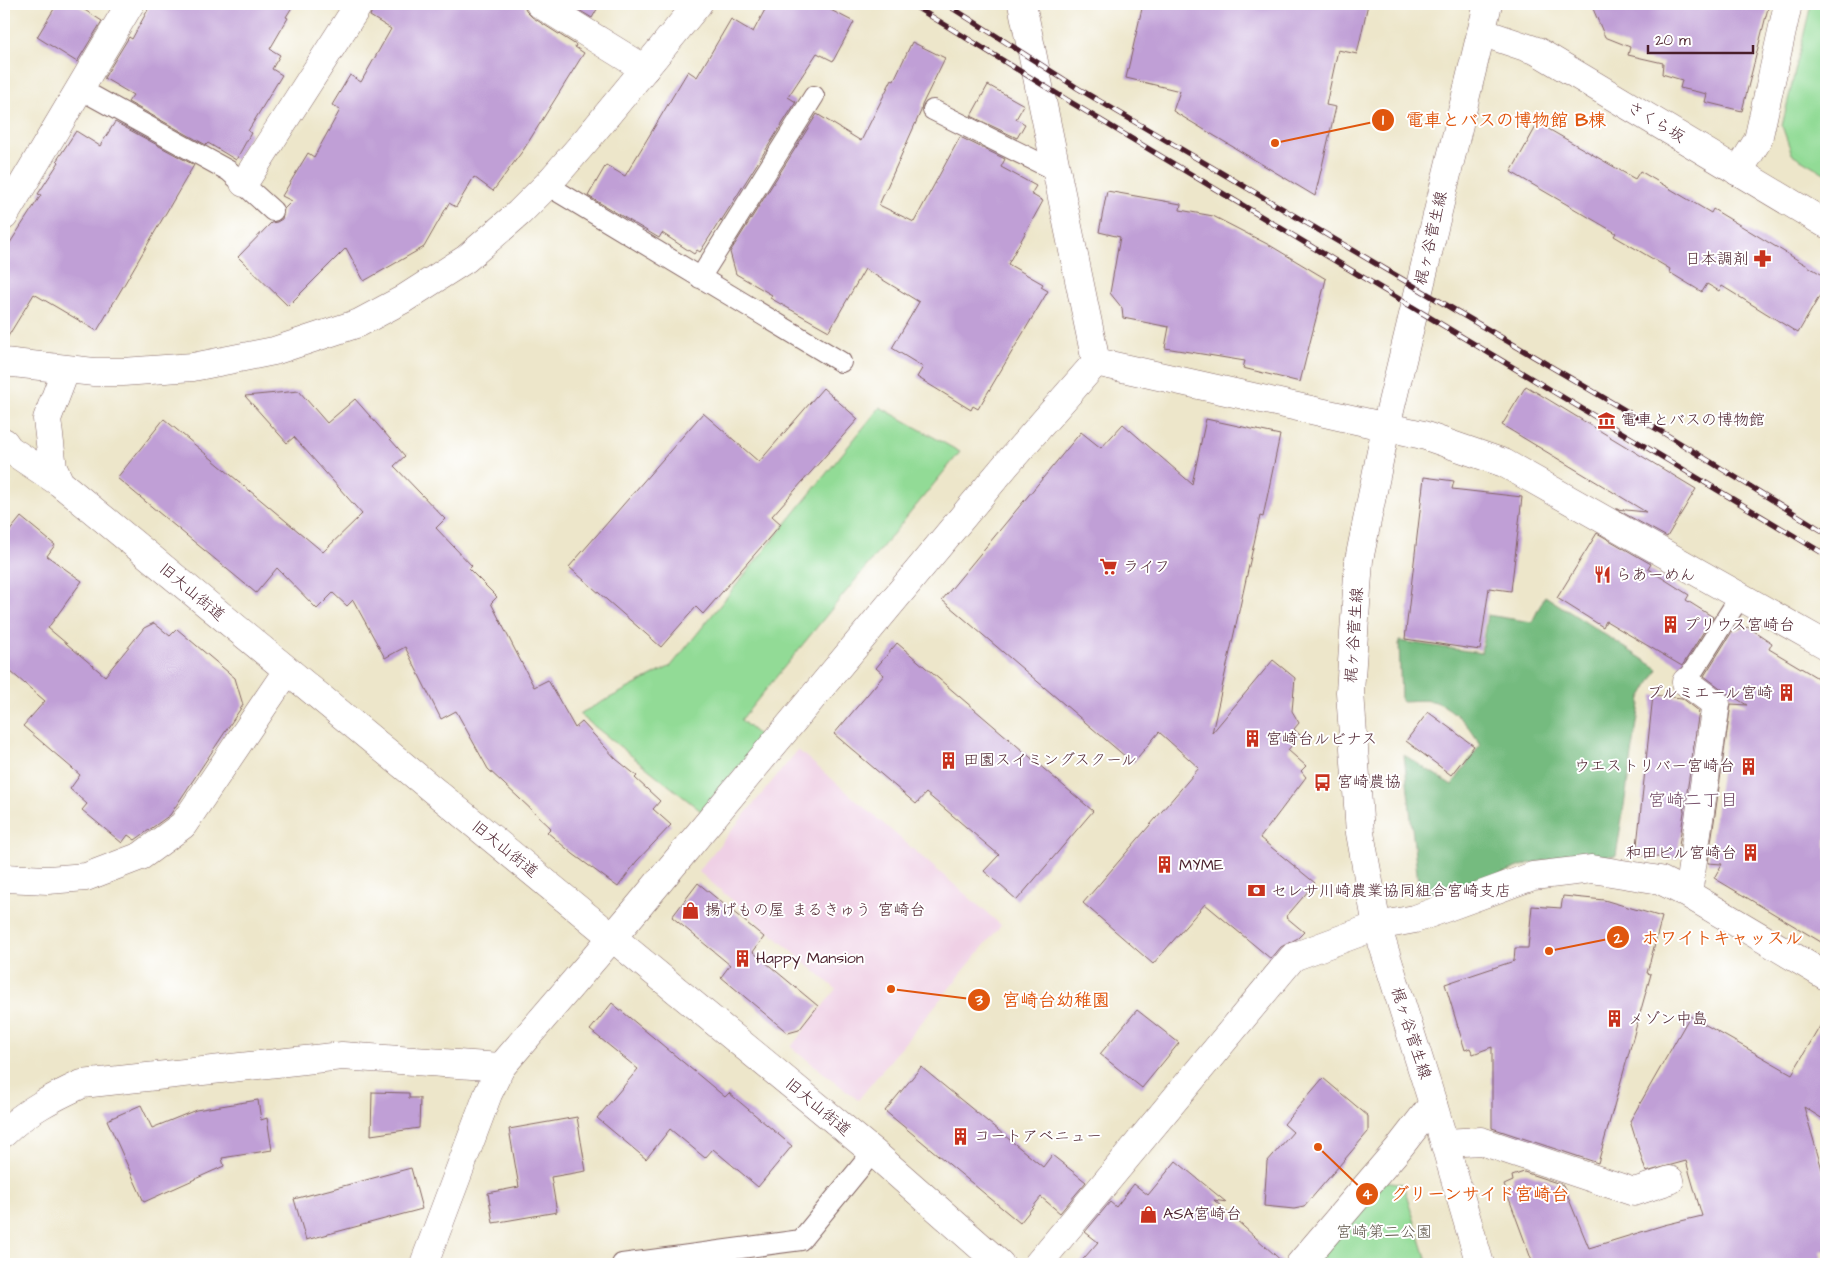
<svg xmlns="http://www.w3.org/2000/svg" width="1830" height="1268" font-family="'Architects Daughter','Klee One',sans-serif">
<rect width="100%" height="100%" fill="#fff"/>
<filter id="ink" filterUnits="userSpaceOnUse"><feTurbulence type="fractalNoise" baseFrequency=".02" numOctaves="2"/><feDisplacementMap in="SourceGraphic" scale="10" xChannelSelector="R" yChannelSelector="G"/><feConvolveMatrix kernelMatrix="1 2 1 2 8 2 1 2 1" color-interpolation-filters="sRGB"/></filter>
<filter id="wash" filterUnits="userSpaceOnUse"><feTurbulence type="fractalNoise" baseFrequency=".0096" numOctaves="4" result="noise"/><feDisplacementMap in="SourceGraphic" scale="20" xChannelSelector="R" yChannelSelector="G"/><feGaussianBlur stdDeviation="1.12" result="paint"/><feColorMatrix in="noise" values="0 0 0 0 0 0 0 0 0 0 0 0 0 0 0 0 0 1.4 0 .05"/><feComposite in="paint" operator="in"/></filter>
<g filter="url(#wash)">
<rect width="100%" height="100%" fill="#ede6ca"/>
<!-- built -->
<path fill="#efd0e5" d="M798,750L1001,925L858,1100L791,1047L836,989L698,871Z"/>
<!-- green -->
<path fill="#92db96" stroke="#6e7d60" d="M1811,4H1826V174L1792,154L1782,126Z
M880,407L960,452L741,720L762,738L701,811L579,714L671,666Z
M1385,1181L1403,1184L1428,1264H1314Z"/>
<!-- forest -->
<path fill="#75bb7f" stroke="#606d55" d="M1545,596L1658,669L1641,698L1616,856L1587,855L1530,863L1438,897L1418,882L1404,755L1452,785L1480,745C1472,728 1454,709 1436,702C1426,699 1412,701 1401,701L1399,641L1481,653L1487,615L1532,622Z"/>
<g id="blocks">
<!-- building -->
<path fill="#c09fd6" d="M57,4H75L102,21L77,62L37,37Z
M151,4H294L286,17L288,18L270,49L280,55L272,69L282,75L248,131L251,133L236,160L208,143L206,145L128,102L133,95L104,78L129,37L132,39Z
M374,4H524L526,11L532,17L576,45L575,47L584,53L524,149L493,191L474,177L456,207L449,203L424,247L364,281L346,248L288,306L238,257L271,223L277,222L282,219L284,209L292,201L282,196L308,153L314,157L340,110L332,105L350,75L361,82L391,29L370,16Z
M569,4H600L592,18Z
M768,4H819L854,22L833,61L817,53L788,97L796,102L721,221V219L700,252L697,250L694,254L662,233L659,238L588,196L606,165L625,176L688,71L697,77L731,19L753,32Z
M1143,4H1368L1357,54L1338,50L1326,105L1336,107L1315,196L1173,111L1180,91L1126,78Z
M1591,4H1769L1742,111L1705,102L1707,94L1680,88L1682,80L1662,74L1663,63L1628,55L1630,47L1605,37Z
M912,42L945,58L922,105L921,111L879,205L914,222L960,137L1005,159L1001,167L1036,186L1031,194L1043,201L1008,264L1043,284L1041,287L1048,291L978,409L973,406L971,410L917,377L923,367L892,348L919,302L865,269L829,331L770,298L772,295L736,274L730,252L817,114L861,141L892,79L894,80Z
M988,85L1024,105L1016,119L1025,124L1017,138L971,116Z
M115,122L194,165L97,331L34,294L4,343V252L41,195L38,194L59,162L57,160L76,131L100,146Z
M1538,123L1635,179L1640,171L1711,213L1713,209L1826,277V285L1798,333L1722,286L1719,291L1707,284L1702,292L1669,272L1670,269L1614,236L1616,233L1511,172Z
M1107,191L1181,204L1180,210L1213,216L1271,246L1326,279L1300,382L1243,368L1245,361L1165,348L1169,327L1123,318L1122,308L1110,293L1120,237L1099,232Z
M1526,386L1696,489L1667,537L1616,509L1646,512L1502,425Z
M823,388L858,419L772,516L781,524L703,614L696,607L661,647L569,567L703,413L759,462Z
M299,391L327,423L355,399L405,456L394,466L445,519L436,528L472,566L469,569L497,597L491,603L534,687L548,680L575,728L582,722L616,759L637,776L635,778L660,801L653,809L671,825L636,862L618,887L573,854L547,832L551,828L488,769L456,711L441,719L405,647L385,658L353,600L347,606L333,593L317,609L277,568L256,593L117,478L164,419L323,552L362,514L294,437L287,443L245,396Z
M1206,419L1280,435L1263,517L1260,516L1212,733L1273,660L1295,678L1292,711L1299,723L1294,729L1300,735L1288,750L1306,766L1301,771L1306,777L1260,838L1315,883L1286,917L1304,932L1298,938L1281,947L1271,959L1205,904L1153,964L1083,903L1199,768L1159,732L1133,763L942,600L1081,432L1101,448L1123,424L1192,484Z
M1424,477L1454,481L1452,489L1522,497L1511,591L1489,588L1480,650L1405,639Z
M21,517L55,545L47,556L82,581L48,628L105,676L144,628L154,623L170,636L177,629L235,678L243,705L170,815L135,840L128,835L122,843L82,810L87,804L70,789L80,775L23,726L45,701L4,666V538Z
M1597,533L1651,564L1648,569L1689,595L1686,600L1713,617L1682,666L1606,621L1603,627L1557,598Z
M1748,627L1772,643L1769,649L1826,683V945L1714,878L1722,864L1708,863L1731,704L1747,705L1727,693L1704,676L1733,630L1735,631Z
M897,643L1093,811L1017,900L984,871L999,855L926,793L916,804L834,734L884,675L876,668Z
M1653,695L1682,698L1699,711L1677,859L1636,855Z
M1428,712L1474,746L1451,775L1406,741Z
M698,883L764,937L753,952L818,1006L799,1030L788,1033L721,977L730,965L672,917Z
M1563,896L1604,900L1662,917L1647,973L1651,974L1598,1163L1492,1128V1047L1473,1054L1470,1048L1465,1050L1445,984L1514,961L1515,948H1528L1532,906L1561,908Z
M612,1003L725,1097L729,1093L792,1146L758,1187L713,1149L705,1158L670,1129L646,1159L597,1118L638,1069L590,1030Z
M1137,1010L1179,1043L1142,1088L1100,1054Z
M1690,1016L1792,1074L1826,1016V1121L1804,1107L1826,1183V1250L1820,1251L1823,1264H1533L1504,1185L1513,1181L1512,1176L1524,1172L1563,1185L1589,1248L1664,1225L1702,1216L1686,1161L1646,1172L1630,1121Z
M921,1067L1043,1167L1052,1155L1086,1182L1060,1213L1041,1197L1020,1223L885,1111Z
M1323,1078L1368,1116V1132L1304,1207L1294,1209L1264,1206L1267,1162L1293,1132L1284,1124Z
M372,1092L409,1093V1098H420L419,1128L371,1135Z
M258,1100L261,1120L267,1118L272,1150L222,1158L224,1166L144,1202L107,1120L141,1105L152,1128L196,1110Z
M577,1117L586,1171L551,1177L557,1212L493,1223L488,1193L519,1187L509,1129Z
M1176,1161L1226,1202L1214,1200L1285,1264H1079L1098,1242L1085,1232L1110,1202L1116,1207L1134,1184L1148,1195Z
M411,1168L422,1209L306,1240L294,1199Z"/>
</g>
</g>
<g filter="url(#ink)">
<use href="#blocks" fill-opacity="0" stroke="#836563" stroke-width="1"/>
<g fill="none" stroke-linecap="round" stroke-linejoin="round">
<defs>
<path id="service" d="M80,89L229,171L273,211
M933,110L1056,171
M547,185L841,362
M700,278L814,96
M1686,682L1741,595
M622,1264L801,1240L873,1152"/>
<path id="minor" d="M540,4L645,69
M1022,4L1096,362L1423,435L1504,463L1826,645
M1738,172L1758,140L1788,4
M244,183L359,4
M4,216L130,4
M1686,682L1716,704L1688,894
M4,878L48,880L86,877L141,856L183,825L287,671
M4,1133C26,1111 54,1097 82,1084L342,1056L501,1067
M1445,1143L1481,1141L1634,1192L1670,1180
M1038,1264L1293,957L1377,926L1415,919L1533,876L1592,869L1660,880L1688,894L1826,976
M1300,1264L1398,1149L1433,1104"/>
<path id="tertiary" d="M1481,32L1537,51L1826,224
M4,362L94,372H123L193,367L274,351L359,323L402,300L466,259L519,213L547,185L588,138L698,4
M4,442L9,449L60,483L873,1152L1000,1264
M60,483L53,468L47,419L66,369
M424,1264L488,1094L501,1067L634,912L1006,465L1096,362
M1480,1264L1433,1104L1377,926L1360,833L1350,692L1359,560L1386,427L1488,4"/>
</defs>
<!-- service casing -->
<use href="#service" stroke="#836563" stroke-width="22"/>
<!-- minor casing -->
<use href="#minor" stroke="#836563" stroke-width="29"/>
<!-- tertiary casing -->
<use href="#tertiary" stroke="#836563" stroke-width="29"/>
<!-- service -->
<use href="#service" stroke="#fff" stroke-width="20"/>
<!-- minor -->
<use href="#minor" stroke="#fff" stroke-width="28"/>
<!-- tertiary -->
<use href="#tertiary" stroke="#fff" stroke-width="28"/>
<defs>
<path id="rail" d="M911,4L1072,103L1826,555
M946,4L1079,89L1662,432L1826,533"/>
</defs>
<!-- rail casing -->
<use href="#rail" stroke="#4a1f2b" stroke-width="5.5"/>
<!-- rail -->
<use href="#rail" stroke="#fff" stroke-width="4" stroke-dasharray="11" stroke-linecap="butt"/>
</g>
</g>
<!-- icons -->
<defs>
<symbol id="pharmacy-bare" viewBox="-9 -9 18 18"><path d="M-2-6h4v4h4v4h-4v4h-4v-4h-4v-4h4Z" fill="#c8321e" stroke="#fff" stroke-width="2.5" paint-order="stroke"/></symbol>
<symbol id="museum-bare" viewBox="-9 -9 18 18"><path d="M0-6L6-3V-2H-6V-3ZM-5-1h2V3h-2ZM-1-1h2V3h-2ZM3-1h2V3H3ZM-6 4H6V6H-6Z" fill="#c8321e" stroke="#fff" stroke-width="2.5" paint-order="stroke"/></symbol>
<symbol id="supermarket-bare" viewBox="-9 -9 18 18"><path d="M-6-5.5h2.5l.6 2H6L4.5 2H-2.5L-4.4-4H-6ZM-1.5 3.2a1.3 1.3 0 1 0 .1 0ZM3 3.2a1.3 1.3 0 1 0 .1 0Z" fill="#c8321e" stroke="#fff" stroke-width="2.5" paint-order="stroke"/></symbol>
<symbol id="restaurant-bare" viewBox="-9 -9 18 18"><path d="M-5-6h1v4h1v-4h1v4h1v-4h1v5L-1.5 .5V6h-2V.5L-5-1ZM5-6V6H3V1.5H1.5Q1.5-4 5-6Z" fill="#c8321e" stroke="#fff" stroke-width="2.5" paint-order="stroke"/></symbol>
<symbol id="building-bare" viewBox="-9 -9 18 18"><path d="M-4-6H4V6H1V3H-1V6H-4ZM-2.5-4.3h1.7v1.8h-1.7ZM.8-4.3h1.7v1.8H.8ZM-2.5-1h1.7V.8h-1.7ZM.8-1h1.7V.8H.8Z" fill="#c8321e" stroke="#fff" stroke-width="2.5" paint-order="stroke"/></symbol>
<symbol id="bus-bare" viewBox="-9 -9 18 18"><path d="M-5-6H5V4H4V6H2V4H-2V6H-4V4H-5ZM-3.5-4V0h7V-4ZM-3.5 1.2v1.5H-2V1.2ZM2 1.2v1.5H3.5V1.2Z" fill="#c8321e" stroke="#fff" stroke-width="2.5" paint-order="stroke"/></symbol>
<symbol id="bank-bare" viewBox="-9 -9 18 18"><path d="M-6-4H6V4H-6ZM0-2.3a2.3 2.3 0 1 0 0 4.6a2.3 2.3 0 1 0 0-4.6Z" fill="#c8321e" stroke="#fff" stroke-width="2.5" paint-order="stroke"/></symbol>
<symbol id="shop-bare" viewBox="-9 -9 18 18"><path d="M-5-2.5h2.3a2.7 3.5 0 0 1 5.4 0H5L5.5 6h-11ZM-1.5-2.5h3a1.5 2.3 0 0 0-3 0Z" fill="#c8321e" stroke="#fff" stroke-width="2.5" paint-order="stroke"/></symbol>
</defs>
<g fill-rule="evenodd">
<use href="#pharmacy-bare" x="1750" y="246" width="25" height="25"/>
<use href="#museum-bare" x="1594" y="408" width="25" height="25"/>
<use href="#supermarket-bare" x="1096" y="554" width="25" height="25"/>
<use href="#restaurant-bare" x="1590" y="562" width="25" height="25"/>
<use href="#building-bare" x="1658" y="612" width="25" height="25"/>
<use href="#building-bare" x="1774" y="680" width="25" height="25"/>
<use href="#building-bare" x="1240" y="726" width="25" height="25"/>
<use href="#building-bare" x="936" y="748" width="25" height="25"/>
<use href="#building-bare" x="1736" y="754" width="25" height="25"/>
<use href="#bus-bare" x="1310" y="770" width="25" height="25"/>
<use href="#building-bare" x="1738" y="840" width="25" height="25"/>
<use href="#building-bare" x="1152" y="852" width="25" height="25"/>
<use href="#bank-bare" x="1244" y="878" width="25" height="25"/>
<use href="#shop-bare" x="678" y="898" width="25" height="25"/>
<use href="#building-bare" x="730" y="946" width="25" height="25"/>
<use href="#building-bare" x="1602" y="1006" width="25" height="25"/>
<use href="#building-bare" x="948" y="1124" width="25" height="25"/>
<use href="#shop-bare" x="1136" y="1202" width="25" height="25"/>
</g>
<g text-anchor="middle" dominant-baseline="central" stroke-width="4" stroke-linejoin="round" paint-order="stroke">
<!-- street labels -->
<g font-size="16" fill="#4a1f2b" stroke="#fff">
<text transform="translate(1656 122) rotate(31)">さくら坂</text>
<text transform="translate(1431 238) rotate(-77)">梶ヶ谷菅生線</text>
<text transform="translate(192 592) rotate(40)">旧大山街道</text>
<text transform="translate(1354 635) rotate(-86)">梶ヶ谷菅生線</text>
<text transform="translate(505 849) rotate(39)">旧大山街道</text>
<text transform="translate(1411 1033) rotate(72)">梶ヶ谷菅生線</text>
<text transform="translate(818 1107) rotate(40)">旧大山街道</text>
</g>
<!-- poi labels -->
<g font-size="16" fill="#4a1f2b" stroke="#fff" text-anchor="start">
<text x="1749" y="259" text-anchor="end">日本調剤</text>
<text x="1621" y="420">電車とバスの博物館</text>
<text x="1123" y="567">ライフ</text>
<text x="1616" y="575">らあーめん</text>
<text x="1684" y="625">プリウス宮崎台</text>
<text x="1773" y="693" text-anchor="end">プルミエール宮崎</text>
<text x="1266" y="739">宮崎台ルビナス</text>
<text x="963" y="760">田園スイミングスクール</text>
<text x="1735" y="766" text-anchor="end">ウエストリバー宮崎台</text>
<text x="1337" y="782">宮崎農協</text>
<text x="1737" y="853" text-anchor="end">和田ビル宮崎台</text>
<text x="1179" y="865">MYME</text>
<text x="1271" y="891">セレサ川崎農業協同組合宮崎支店</text>
<text x="705" y="910">揚げもの屋 まるきゅう 宮崎台</text>
<text x="756" y="958">Happy Mansion</text>
<text x="1628" y="1019">メゾン中島</text>
<text x="974" y="1136">コートアベニュー</text>
<text x="1163" y="1214">ASA宮崎台</text>
</g>
<!-- park labels -->
<g font-size="16" fill="#60574b" stroke="#fff">
<text x="1384" y="1232">宮崎第二公園</text>
</g>
<!-- neighbourhood labels -->
<g font-size="18" fill="#734c67" stroke="#fff">
<text x="1693" y="800">宮崎二丁目</text>
</g>
</g>
<!-- callouts -->
<path fill="none" stroke="#e0560e" stroke-width="2" d="M1275 143L1383 120M1549 951L1618 937M891 989L979 1000M1318 1147L1367 1194"/>
<g fill="#e0560e" stroke="#fff" stroke-width="2">
<circle cx="1275" cy="143" r="5"/>
<circle cx="1549" cy="951" r="5"/>
<circle cx="891" cy="989" r="5"/>
<circle cx="1318" cy="1147" r="5"/>
<circle cx="1383" cy="120" r="12"/>
<circle cx="1618" cy="937" r="12"/>
<circle cx="979" cy="1000" r="12"/>
<circle cx="1367" cy="1194" r="12"/>
</g>
<g font-size="15" text-anchor="middle" font-weight="bold" fill="#fff">
<text x="1383" y="125">1</text>
<text x="1618" y="943">2</text>
<text x="979" y="1005">3</text>
<text x="1367" y="1199">4</text>
</g>
<g font-size="18" text-anchor="middle" font-weight="bold" fill="#e0560e" stroke="#fff" stroke-width="4" stroke-linejoin="round" paint-order="stroke">
<text x="1506" y="126">電車とバスの博物館 B棟</text>
<text x="1722" y="944">ホワイトキャッスル</text>
<text x="1056" y="1006">宮崎台幼稚園</text>
<text x="1480" y="1200">グリーンサイド宮崎台</text>
</g>
<!-- margin -->
<rect width="1830" height="1268" fill="none" stroke="#fff" stroke-width="20"/>
<!-- scale -->
<path d="M1648 45v8h105v-8" fill="none" stroke="#4a1f2b" stroke-width="2.5"/>
<text x="1655" y="45" font-size="15" fill="#4a1f2b" stroke="#ffffff" stroke-width="4" paint-order="stroke">20 m</text>
</svg>
